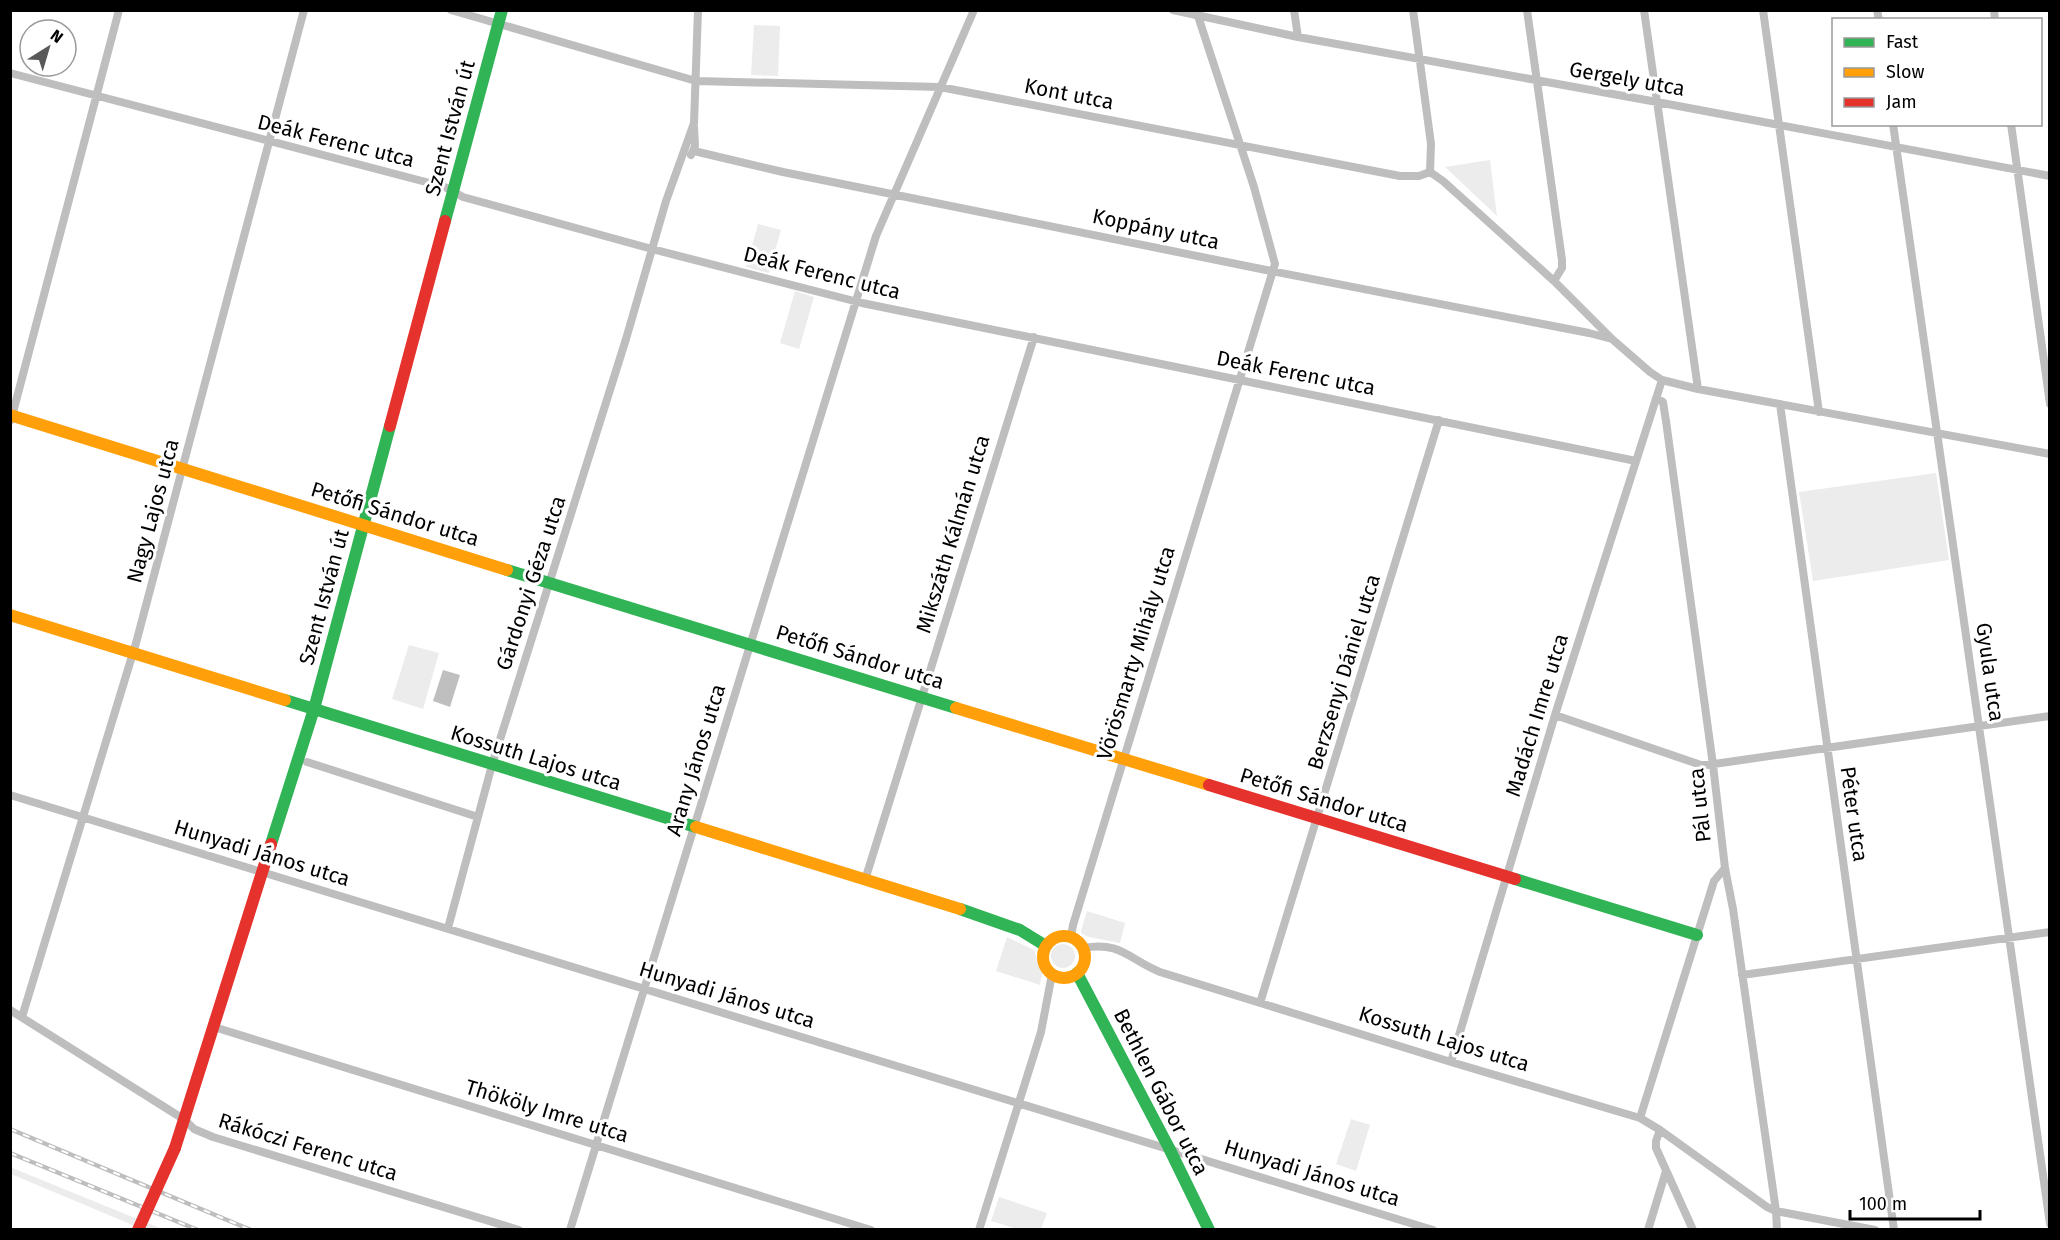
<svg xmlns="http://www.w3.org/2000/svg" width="2060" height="1240" font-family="'Fira Sans',sans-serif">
<rect width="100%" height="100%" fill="#fff"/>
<!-- green -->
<path fill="#ececec" d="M754,25L780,26L778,76L751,75Z
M1490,160L1497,216L1445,167Z
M758,224L781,230L769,273L746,267Z
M795,291L814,297L799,349L780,343Z
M1936,473L1949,560L1813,581L1799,492Z
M409,645L439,653L423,709L392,699Z
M1087,911L1125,923L1120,943L1089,937L1082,934L1081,931Z
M1007,937L1034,950L1042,974L1040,985L996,971Z
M1051 956a12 12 0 1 1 24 0a12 12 0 1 1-24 0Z
M1351,1119L1370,1125L1356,1171L1336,1164Z
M10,1167L162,1229H142L11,1174Z
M999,1197L1047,1213L1041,1229H1017L991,1221Z"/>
<!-- water -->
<path fill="#bfbfbf" d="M443,670L460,675L450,707L433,701Z"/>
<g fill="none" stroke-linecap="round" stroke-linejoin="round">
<!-- street -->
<path stroke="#bebebe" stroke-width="8" d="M451,10L696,81L940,87L1400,176H1419L1430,172
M1173,10L1298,37L1657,102L2050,176
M1294,10L1298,37
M1413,10L1431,144L1430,172
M1527,10L1562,260V268L1554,281
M1644,10L1698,389
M1763,10L1819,412
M1877,10L1879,20
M1994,10L1995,20
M10,73L445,187L463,197L652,249L862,303L1636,461
M1893,124L2050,1224
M2011,124L2050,404
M694,151L783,172L1266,270L1589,333L1612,339
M691,155L695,146L694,127
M1430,172L1443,181L1554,281L1612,339L1650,372L1662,380L1698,389L2050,454
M1656,398L1663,402L1666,421L1713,765L1725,868L1733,909L1776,1211L1777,1230
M1780,404L1894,1230
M11,420L119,10
M1555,715L1701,765H1707L2050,716
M307,762L478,817
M10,795L1433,1230
M865,880L1034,337
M448,928L492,765L626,339L666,201L694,123L698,10
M1071,937L1073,925L1275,264L1254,187L1196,10
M1083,948C1121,941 1128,959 1160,972L1451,1062L1640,1118L1660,1130L1767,1207L1776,1211L1875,1230
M1742,975L2050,932
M1260,1003L1439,420
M10,1010L185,1120L194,1129L213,1137L519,1230
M22,1017L136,643L304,10
M214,1027L871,1230
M1451,1062L1555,715L1662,380
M1640,1118L1714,881L1725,868
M1660,1130L1656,1141V1148L1693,1230
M570,1230L876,236L974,10
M979,1230L1041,1032L1052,974
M1648,1230L1666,1171"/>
<!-- fast -->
<path stroke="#30b455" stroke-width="12" d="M445,221L502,10
M507,570L956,708
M285,700L696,827
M271,844L314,709L390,426
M1515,879L1697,935
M960,909L1020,930L1046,946
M1077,973L1169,1148L1209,1230"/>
<!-- slow -->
<path stroke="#ff9f0a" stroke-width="12" d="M10,415L507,570
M10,615L285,700
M956,708L1209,785
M696,827L960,909
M1043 957a21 21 0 1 1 42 0a21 21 0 1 1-42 0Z"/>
<!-- jam -->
<path stroke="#e5322d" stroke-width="12" d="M390,426L445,221
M1209,785L1515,879
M175,1148L271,844"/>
<defs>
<path id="rail" d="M10,1129L251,1230
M10,1153L198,1230"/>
</defs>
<!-- rail casing -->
<use href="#rail" stroke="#bebebe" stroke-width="4.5"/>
<!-- rail -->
<use href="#rail" stroke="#fff" stroke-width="2" stroke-dasharray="7" stroke-linecap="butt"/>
<!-- jam-bridge -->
<path stroke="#e5322d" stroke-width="12" d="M138,1230L175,1148"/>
</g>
<g text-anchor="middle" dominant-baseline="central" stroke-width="6" stroke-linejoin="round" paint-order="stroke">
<!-- street labels -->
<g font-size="21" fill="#000" stroke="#fff">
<text transform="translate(1627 79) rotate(10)">Gergely utca</text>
<text transform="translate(1069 94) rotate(11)">Kont utca</text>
<text transform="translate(450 128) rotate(-75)">Szent István út</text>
<text transform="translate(336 141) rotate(14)">Deák Ferenc utca</text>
<text transform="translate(1156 229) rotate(12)">Koppány utca</text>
<text transform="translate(822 273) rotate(14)">Deák Ferenc utca</text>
<text transform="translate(1296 373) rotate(11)">Deák Ferenc utca</text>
<text transform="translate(153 511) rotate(-75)">Nagy Lajos utca</text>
<text transform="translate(395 514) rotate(17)">Petőfi Sándor utca</text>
<text transform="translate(953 534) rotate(-73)">Mikszáth Kálmán utca</text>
<text transform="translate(531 583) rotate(-72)">Gárdonyi Géza utca</text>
<text transform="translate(324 597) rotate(-75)">Szent István út</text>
<text transform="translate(1136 653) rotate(-73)">Vörösmarty Mihály utca</text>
<text transform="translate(860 657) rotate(17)">Petőfi Sándor utca</text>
<text transform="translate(1344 672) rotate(-73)">Berzsenyi Dániel utca</text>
<text transform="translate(1990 672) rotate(82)">Gyula utca</text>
<text transform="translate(1537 715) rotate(-73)">Madách Imre utca</text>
<text transform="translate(536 758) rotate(17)">Kossuth Lajos utca</text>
<text transform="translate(696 760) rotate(-73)">Arany János utca</text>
<text transform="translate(1324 800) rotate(17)">Petőfi Sándor utca</text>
<text transform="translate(1700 805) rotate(-96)">Pál utca</text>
<text transform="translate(1854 814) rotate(82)">Péter utca</text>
<text transform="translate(262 853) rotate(17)">Hunyadi János utca</text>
<text transform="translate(727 995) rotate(17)">Hunyadi János utca</text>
<text transform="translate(1444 1039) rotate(17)">Kossuth Lajos utca</text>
<text transform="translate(1161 1092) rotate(63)">Bethlen Gábor utca</text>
<text transform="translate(547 1111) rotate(17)">Thököly Imre utca</text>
<text transform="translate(308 1147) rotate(17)">Rákóczi Ferenc utca</text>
<text transform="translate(1312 1173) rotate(17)">Hunyadi János utca</text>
</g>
</g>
<!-- border -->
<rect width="2060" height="1240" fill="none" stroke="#000000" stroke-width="24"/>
<!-- legend -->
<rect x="1832" y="18" width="210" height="108" fill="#ffffff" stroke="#999999" stroke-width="1.5"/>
<rect x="1844" y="38" width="30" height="9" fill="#30b455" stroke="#999999" stroke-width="1.5"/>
<text x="1886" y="48" font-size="18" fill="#000000">Fast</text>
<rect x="1844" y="68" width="30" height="9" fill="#ff9f0a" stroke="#999999" stroke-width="1.5"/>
<text x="1886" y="78" font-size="18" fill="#000000">Slow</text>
<rect x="1844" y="98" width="30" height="9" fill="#e5322d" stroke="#999999" stroke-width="1.5"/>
<text x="1886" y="108" font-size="18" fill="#000000">Jam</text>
<!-- north arrow -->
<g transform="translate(48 48) rotate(37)"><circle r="28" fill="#ffffff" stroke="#999999" stroke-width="1.5"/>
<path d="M0-4.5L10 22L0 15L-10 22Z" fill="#595959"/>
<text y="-9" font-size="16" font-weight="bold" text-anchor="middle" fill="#000000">N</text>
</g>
<!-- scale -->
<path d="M1850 1210v9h130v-9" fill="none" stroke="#000000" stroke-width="3"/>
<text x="1859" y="1210" font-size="18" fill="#000000" stroke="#ffffff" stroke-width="4.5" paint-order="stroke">100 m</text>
</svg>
